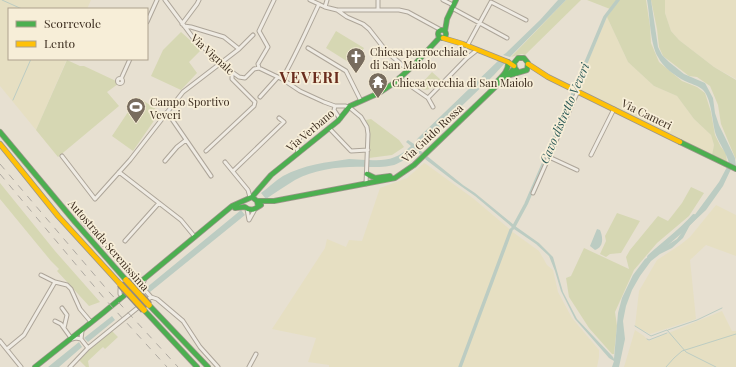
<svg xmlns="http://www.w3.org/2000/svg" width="736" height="367" font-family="'Playfair Display',serif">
<rect width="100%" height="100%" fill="#e7e0d1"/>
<!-- farmland -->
<path fill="#e6dfc2" d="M0,0H91L87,9H9V59H67L36,130L0,86Z
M665,0H736V79L714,67L679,40L671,31L665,13Z
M607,17L628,62L654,86L677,96L694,119L711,135L714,145L712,155L577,88Z
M424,163L426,164L474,199L514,233L539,251L547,265L553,270L558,292L572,318L599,350V357L597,367H329V365L308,362L316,338L272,329L325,248L327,239L346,247L349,240L362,241L380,188L407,178Z
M716,205L736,215V256L706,245L690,260L696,319L650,334L635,326L639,291L657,260L680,245L690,237Z
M722,311L732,331H736V367H624L635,330L644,336L649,341Z"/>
<!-- green -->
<path fill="#d6d7b3" d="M566,0H581L525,55L522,54L511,57Z
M587,0H617L610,9Z
M619,0H646L650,26L651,43L659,62L682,81L697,87L705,93L711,112L715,135L721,147L726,153L727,163L712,155L714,145L711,135L694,119L677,96L654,86L628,62L607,17Z
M651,0H665V13L671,31L679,40L714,67L736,80V160L721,124L718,105L710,86L697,77L689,76L663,56L659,47L657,29Z
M336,31L364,48L353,65L326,48Z
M181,32L201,50L189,62L197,73L181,90L151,76L163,50Z
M67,60L80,66H84L116,81L118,84L107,92L119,106L58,157L36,130Z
M432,72L441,80C435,86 429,93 420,88L424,83L423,82Z
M138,97L160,112L133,151L112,136Z
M371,119L399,140L404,147L392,155L369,158L370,135L366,120Z
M0,183L55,251L100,302L89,306L57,271L59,269L51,261L0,199Z
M691,187L704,193L689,216L657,243L634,270L615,312L617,326L614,354H612L589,328L569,297L566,278L571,276L584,248L629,269L626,257L630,250L658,216L668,221L682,203Z
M617,213L640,221L621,253L610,254L606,257L600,254L606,241L605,236Z
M112,331L118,337L91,362L105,349L103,347L88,361L89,367H86L79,360L90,349Z"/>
<!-- water -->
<path fill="#bcccc2" d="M558,0H566L510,57L503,55L506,53L540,20Z
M647,0H651L658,47L662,55L669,62L684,74L705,83L713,98L715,113L719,125L735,158L736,166L729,163C726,152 720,145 716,135C712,123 712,97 702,89C697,85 691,84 685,81C675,76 663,67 658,57C650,44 650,16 647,0Z
M499,60L505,63L494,75L418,148L423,153L421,155L415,150C398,167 392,167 368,167L369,160C387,161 397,159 411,146L406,142L408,140L414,144L418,138Z
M427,156L463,185L475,193L514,225L512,227L475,196L455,182L425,159Z
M349,159L366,160V167C342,166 316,169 295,180C285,186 275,193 266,199L261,193C268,188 275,181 283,176C303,165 327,162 349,159Z
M727,167L731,169L723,186L706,210L690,225L683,238L672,248L660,254L651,261L640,276L632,290L626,306L623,321L625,339L619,367H612L614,361L609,358L575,319L561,291L555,271L549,256L536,244L514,229L515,226L539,243L553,257L563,292L577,319L613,357L614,359L618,313L622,298L633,275L645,259L677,239L719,182Z
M241,210L245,215L150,292L146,288Z
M597,229L600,230C603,237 604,247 595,250L590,246Z
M112,316L115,320L88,342L84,338Z
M79,342L82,347L59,367H48Z"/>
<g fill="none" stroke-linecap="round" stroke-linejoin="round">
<!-- stream -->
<path stroke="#bcccc2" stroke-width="1" d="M2,0L22,9
M13,100L31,59
M635,326L651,336L667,330L686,352L716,367
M668,330L697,320L722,308
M647,339L649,340L667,333
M666,367L674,358L682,351L736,334"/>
<!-- canal -->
<path stroke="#bcccc2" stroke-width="3.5" d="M513,228L526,204L552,144L605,17L618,0
M460,367L511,230"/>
<!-- river -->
<path stroke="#bcccc2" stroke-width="5.5" d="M650,257C665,243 681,232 694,217"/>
<defs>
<path id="street" d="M165,0L194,39L232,72L239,77L245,78L254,69L259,68L282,79L300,91L324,102L335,106H345L349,107L361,117L367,127L368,134L366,184
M310,0L325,7L337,10L347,17L363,24L369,29L387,52L408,70
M443,0L453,5
M325,7L327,0
M452,8L507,38
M338,10H399L408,12L441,30
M378,10V0
M147,22L157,0
M182,24L197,4L199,0
M184,26L191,27L224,37L239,49
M467,46L491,2L526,20
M308,48L346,71L361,101
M259,68L258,64L268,47L259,31L274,0
M399,78L428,98L433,107
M117.5 81a2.5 2.5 0 1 1 5 0a2.5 2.5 0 1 1-5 0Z
M121,79L130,59
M282,79C296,55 307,29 319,4
M260,97L278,77
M428,98L467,58L477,50
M335,106L334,110L340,119
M167,112L211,176
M329,128L351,151L368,150
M206,151L254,106L255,102L232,79V72
M298,153C296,146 298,140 302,134
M591,155L614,109
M62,156L95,199L130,160L183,92L239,49L253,35
M549,157L577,170
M165,161L177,147L186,140
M225,162L248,190L250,197
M233,171L284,122L279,118
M119,172L181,220L195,237
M533,193L578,91
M247,209L249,220L254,211
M83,221L131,274C134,282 126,285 120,289V294L122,296
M125,241L159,203
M41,275L55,282L67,285L71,289L80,309L91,322
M135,287H140L144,289L142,285L144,281
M144,289L151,297L157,299L183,321L200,347L218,367
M62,308L67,315L64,328
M55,321L61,324L71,338
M72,339L76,338L81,339L82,331
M81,339L88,348
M0,341L21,367
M7,349L24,335L55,282
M70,367L88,348L151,297
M249,367L256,354"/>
<path id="fast" d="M438 34a4 4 0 1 1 8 0a4 4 0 1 1-8 0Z
M445,31L447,19L456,0
M510,75L527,70L528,63L524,58H518L514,63L515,68L518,72
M494,85C500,78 509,72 508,62
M0,132L75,222L126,280
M680,142L736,169
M367,174L375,178L390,176
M252,197L271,175L338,121L350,106L379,93L394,83L415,64L440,37
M257,201H274L395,178L414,165L515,68
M235,208L245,207C251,212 255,209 261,205
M149,305L208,367
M144,310L197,367
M35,367L103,313L232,206L252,197L257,201L258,206"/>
<path id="slow" d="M443,38L463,44L508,62L514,66
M528,64L548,77L680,142
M0,144L58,216L120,284"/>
</defs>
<!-- street casing -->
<use href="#street" stroke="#ada599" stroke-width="5"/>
<!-- fast casing -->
<use href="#fast" stroke="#9c958a" stroke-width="6"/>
<!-- slow casing -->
<use href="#slow" stroke="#9c958a" stroke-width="6"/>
<!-- street -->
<use href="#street" stroke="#efebe3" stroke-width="3"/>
<!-- fast -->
<use href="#fast" stroke="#4caf50" stroke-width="4.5"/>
<!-- slow -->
<use href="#slow" stroke="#ffc107" stroke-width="4.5"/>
<!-- rail -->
<path stroke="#afaaa2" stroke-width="1" stroke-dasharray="7 7" stroke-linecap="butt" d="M0,164L110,293L178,367
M0,174L104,298L167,367"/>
<defs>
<path id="slow-bridge" d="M126,280L149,305
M120,284L144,310"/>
</defs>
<!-- slow-bridge casing -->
<use href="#slow-bridge" stroke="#928b80" stroke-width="8" stroke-linecap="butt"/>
<!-- slow-bridge -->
<use href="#slow-bridge" stroke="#ffc107" stroke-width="5.5"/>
</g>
<!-- icons -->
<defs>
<symbol id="church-pin" viewBox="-11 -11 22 30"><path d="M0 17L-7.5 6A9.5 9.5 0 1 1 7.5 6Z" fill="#786c5e" stroke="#f7eed8"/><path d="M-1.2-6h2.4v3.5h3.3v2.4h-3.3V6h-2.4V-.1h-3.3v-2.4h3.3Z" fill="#fff"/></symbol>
<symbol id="temple-pin" viewBox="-11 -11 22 30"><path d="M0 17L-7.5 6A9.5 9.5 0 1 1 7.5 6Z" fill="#786c5e" stroke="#f7eed8"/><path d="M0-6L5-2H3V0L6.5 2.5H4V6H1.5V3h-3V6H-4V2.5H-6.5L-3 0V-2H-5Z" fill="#fff"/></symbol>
<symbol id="stadium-pin" viewBox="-11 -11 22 30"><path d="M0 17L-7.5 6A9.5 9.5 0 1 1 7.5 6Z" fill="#786c5e" stroke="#f7eed8"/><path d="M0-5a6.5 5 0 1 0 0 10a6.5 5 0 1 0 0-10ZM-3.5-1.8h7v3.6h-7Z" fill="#fff"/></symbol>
</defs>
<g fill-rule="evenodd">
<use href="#church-pin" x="345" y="46" width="22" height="30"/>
<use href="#temple-pin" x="367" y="71" width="22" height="30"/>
<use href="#stadium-pin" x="125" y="96" width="22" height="30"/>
</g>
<g text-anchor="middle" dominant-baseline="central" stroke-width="3.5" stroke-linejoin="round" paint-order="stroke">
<!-- poi labels -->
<g font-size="11" fill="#3d2e20" stroke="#f7eed8" text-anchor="start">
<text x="370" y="51">Chiesa parrocchiale<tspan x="370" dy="13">di San Maiolo</tspan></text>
<text x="392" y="82">Chiesa vecchia di San Maiolo</text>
<text x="150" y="101">Campo Sportivo<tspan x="150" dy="13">Veveri</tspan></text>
</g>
<!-- street labels -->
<g font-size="11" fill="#3d2e20" stroke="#f7eed8">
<text transform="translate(213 54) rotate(42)">Via Vignale</text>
<text transform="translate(647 114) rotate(26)">Via Cameri</text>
<text transform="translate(310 130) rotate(-40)">Via Verbano</text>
<text transform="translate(432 133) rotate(-43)">Via Guido Rossa</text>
<text transform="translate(109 245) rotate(49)">Autostrada Serenissima</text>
</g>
<!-- water labels -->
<g font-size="12" font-style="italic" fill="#2f5d5a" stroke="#f7eed8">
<text transform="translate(564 113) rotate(-67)">Cavo distretto Veveri</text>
</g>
<!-- district labels -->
<g font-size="15" font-weight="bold" letter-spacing="1" fill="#6b2e1e" stroke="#f7eed8">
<text x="310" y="77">VEVERI</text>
</g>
</g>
<!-- legend -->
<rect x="8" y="8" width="140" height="52" fill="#f7eed8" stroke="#ada18e"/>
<rect x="16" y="21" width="20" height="6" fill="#4caf50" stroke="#ada18e"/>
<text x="44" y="28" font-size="12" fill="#3d2e20">Scorrevole</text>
<rect x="16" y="41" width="20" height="6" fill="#ffc107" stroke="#ada18e"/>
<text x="44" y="48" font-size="12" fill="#3d2e20">Lento</text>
</svg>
